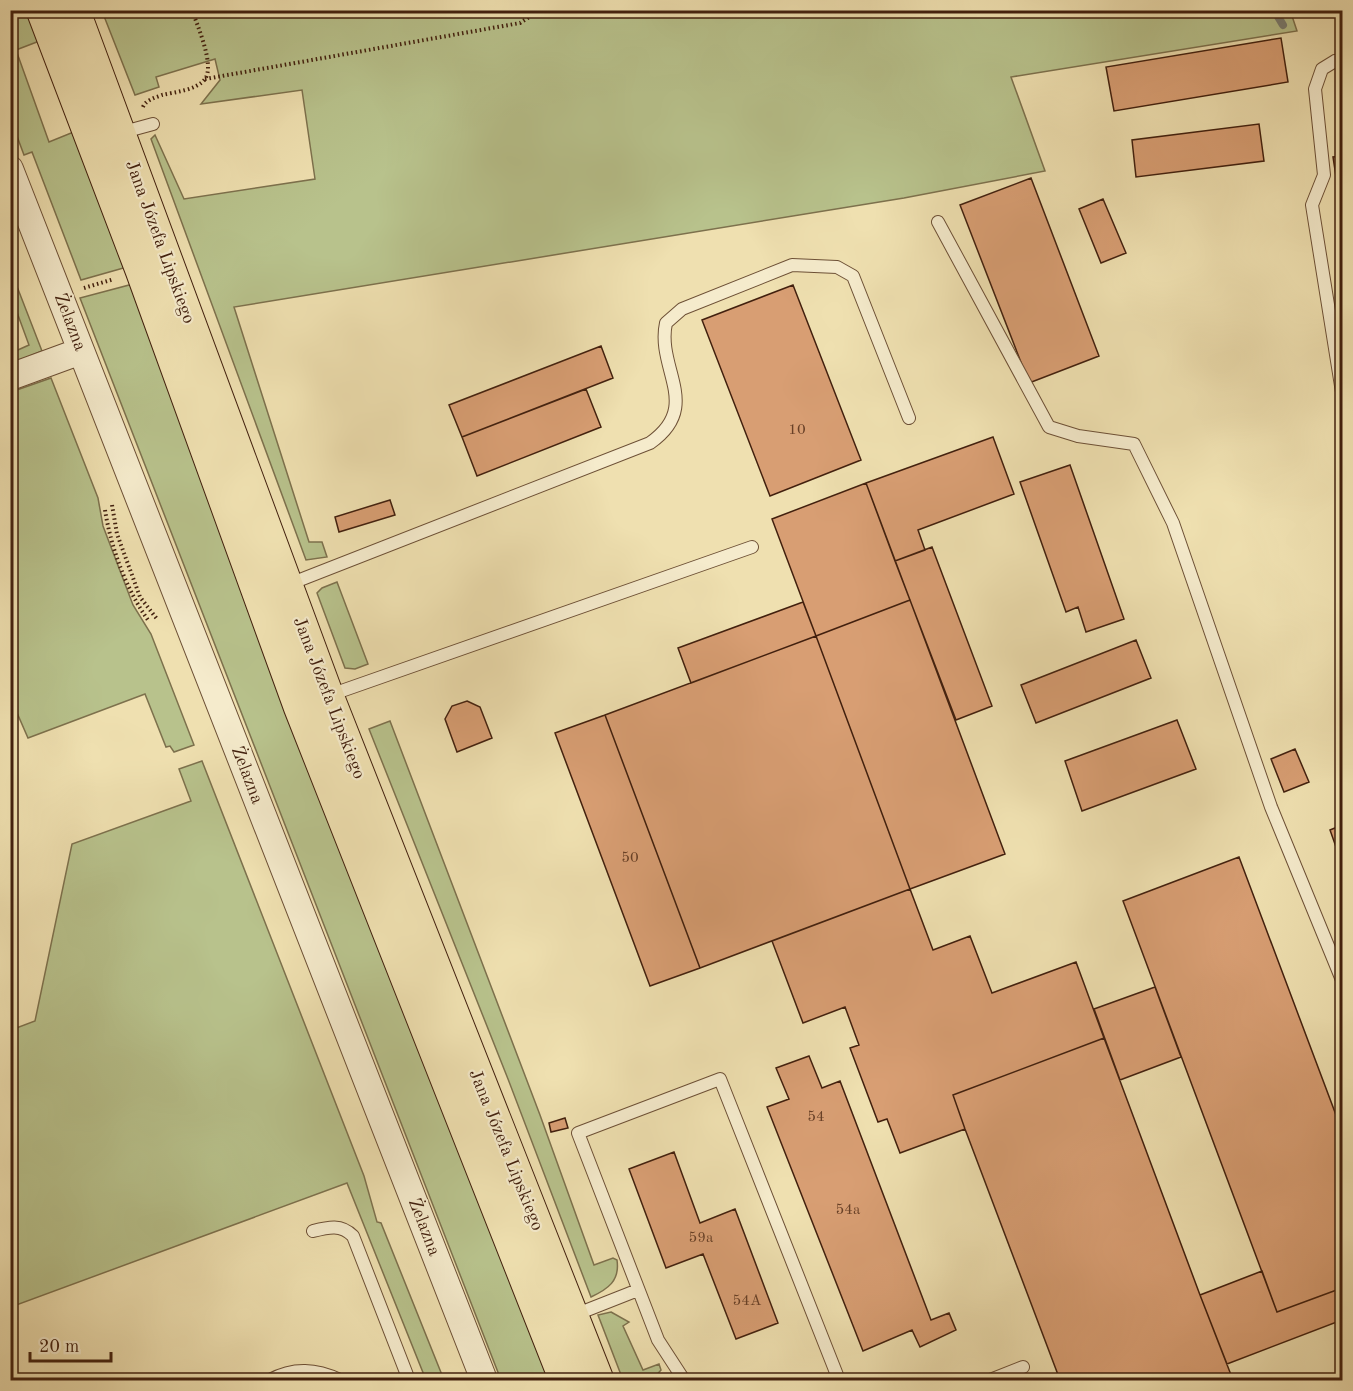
<svg xmlns="http://www.w3.org/2000/svg" width="1353" height="1391" font-family="'Old Standard TT',serif">
<rect width="100%" height="100%" fill="#efe0b0"/>
<filter id="stains"><feTurbulence type="fractalNoise" baseFrequency=".00333" numOctaves="4"/><feColorMatrix values="0 0 0 0 .2 0 0 0 0 .09 0 0 0 0 .02 0 0 0 .5 -.17"/></filter>
<radialGradient id="worn" r=".72"><stop offset=".6" stop-color="#630" stop-opacity="0"/><stop offset="1" stop-color="#630" stop-opacity=".3"/></radialGradient>
<!-- green -->
<path fill="#b8c28c" stroke="#7d714d" stroke-width="1.5" d="M1290,10L1297,31L1011,77L1045,171L904,198L234,307L309,542H322L327,557L306,560L151,139L155,135L184,199L315,179L302,90L201,104L220,80L215,59L156,77L159,87L135,95L102,11Z
M11,11H30L42,40L16,50L49,142L76,131L127,267L81,280L32,152L24,155L11,120Z
M11,271L42,351L11,364V353L29,345L11,296Z
M133,284L557,1380H501L80,298Z
M51,378L98,498L103,526L133,605L151,634L194,745L174,752L170,746L166,747L145,694L28,738L11,699V392Z
M337,582L368,664L355,669L345,668L317,593L322,588Z
M390,721L540,1115L594,1265L613,1258L617,1260C620,1281 608,1289 591,1297L508,1079L369,729Z
M202,761L364,1176L377,1222L381,1223L444,1380H426L347,1183L11,1307V1030L35,1021L72,844L191,801L179,769Z
M611,1312L629,1322L623,1326L643,1370L659,1364L661,1370L652,1380H623L598,1315Z"/>
<g fill="none" stroke-linecap="round" stroke-linejoin="round">
<!-- stream -->
<path stroke="#797d72" stroke-width="8" d="M1274,10L1283,25"/>
</g>
<!-- building -->
<path fill="#d89e73" stroke="#42200e" stroke-width="1.5" d="M1281,38L1288,82L1114,111L1106,67Z
M1259,124L1264,161L1136,177L1132,140Z
M1342,156V216L1333,157Z
M1031,178L1099,356L1029,383L960,205Z
M1103,199L1126,253L1101,263L1079,209Z
M793,285L861,460L770,496L702,320Z
M601,346L613,378L462,437L449,405Z
M586,389L601,427L477,476L462,437Z
M993,437L1014,494L918,530L925,550L895,561L866,483Z
M1070,465L1124,619L1086,632L1078,607L1066,612L1020,482Z
M866,483L910,600L816,636L772,519Z
M390,500L395,515L339,532L335,517Z
M932,547L992,706L956,720L895,561Z
M910,600L1005,854L910,889L816,636Z
M803,602L816,636L691,683L678,648Z
M816,636L910,889L700,968L605,715Z
M1136,640L1151,678L1036,723L1021,685Z
M467,701L480,707L492,738L457,752L445,719L452,706Z
M605,715L700,968L650,986L555,733Z
M1177,720L1196,769L1082,811L1065,761Z
M1295,749L1309,782L1284,792L1271,759Z
M1342,825V864L1330,830Z
M1239,857L1342,1131V1288L1277,1312L1123,901Z
M910,889L933,950L970,936L992,993L1076,962L1104,1038L953,1095L965,1129L900,1153L887,1119L878,1122L850,1048L859,1045L845,1007L803,1023L772,941Z
M1155,987L1181,1057L1120,1080L1094,1009Z
M1104,1038L1200,1295L1233,1380H1060L965,1129L953,1095Z
M809,1056L822,1088L840,1081L931,1320L949,1313L956,1330L920,1347L912,1330L863,1351L767,1107L789,1099L776,1068Z
M565,1118L568,1128L551,1132L549,1123Z
M674,1152L700,1223L735,1209L778,1323L736,1339L703,1254L666,1268L629,1169Z
M1262,1271L1277,1312L1342,1288V1320L1227,1364L1200,1295Z"/>
<g fill="none" stroke-linecap="round" stroke-linejoin="round">
<defs>
<path id="service" d="M1342,60L1335,61L1322,69L1315,89L1324,175L1312,205L1342,392
M120,133L153,124
M938,222L1049,427L1078,436L1134,444L1173,523L1271,807L1342,980
M287,585L650,443C703,406 656,369 666,323L682,309L792,265L837,267L853,276L909,418
M330,695L752,547
M313,1231C329,1227 341,1224 353,1236L409,1380
M572,1316L638,1290
M270,1380C294,1367 316,1369 340,1380
M684,1380L658,1340L578,1133L720,1079L839,1380
M990,1380L1023,1367"/>
<path id="minor" d="M10,169L484,1380
M10,377L81,351"/>
<path id="primary" d="M43,10L142,270L300,706L566,1380
M73,10L327,696L597,1380"/>
</defs>
<!-- service casing -->
<use href="#service" stroke="#6d5036" stroke-width="14"/>
<!-- minor casing -->
<use href="#minor" stroke="#6d5036" stroke-width="28"/>
<!-- primary casing -->
<use href="#primary" stroke="#42200e" stroke-width="35"/>
<!-- path -->
<path stroke="#42200e" stroke-width="4" stroke-dasharray="1.5 3" stroke-linecap="butt" d="M205,79L520,23L540,10
M143,107C146,100 154,98 162,95C175,92 197,90 205,79C215,65 197,25 192,10
M84,288L114,279
M112,505L117,534L140,597L157,619
M105,510C111,548 126,589 148,620"/>
<!-- service -->
<use href="#service" stroke="#f5ebcc" stroke-width="12"/>
<!-- minor -->
<use href="#minor" stroke="#f5ebcc" stroke-width="26"/>
<!-- primary -->
<use href="#primary" stroke="#efe0b0" stroke-width="33"/>
</g>
<g text-anchor="middle" dominant-baseline="central" stroke-width="4.5" stroke-linejoin="round" paint-order="stroke">
<!-- number labels -->
<g font-size="15" fill="#684027">
<text x="797" y="430">10</text>
<text x="630" y="858">50</text>
<text x="816" y="1117">54</text>
<text x="848" y="1210">54a</text>
<text x="701" y="1238">59a</text>
<text x="747" y="1301">54A</text>
</g>
<!-- street labels -->
<g font-size="18" fill="#42200e" stroke="#f5ebcc">
<text transform="translate(160 242) rotate(70)">Jana Józefa Lipskiego</text>
<text transform="translate(70 322) rotate(69)">Żelazna</text>
<text transform="translate(329 698) rotate(69)">Jana Józefa Lipskiego</text>
<text transform="translate(247 775) rotate(69)">Żelazna</text>
<text transform="translate(506 1150) rotate(68)">Jana Józefa Lipskiego</text>
<text transform="translate(424 1227) rotate(69)">Żelazna</text>
</g>
</g>
<!-- margin -->
<rect width="1353" height="1391" fill="none" stroke="#efe0b0" stroke-width="36"/>
<rect x="12" y="12" width="1329" height="1367" fill="none" stroke="#42200e" stroke-width="3"/>
<rect x="18" y="18" width="1317" height="1355" fill="none" stroke="#42200e" stroke-width="1.5"/>
<!-- scale -->
<path d="M30 1352v9h81v-9" fill="none" stroke="#42200e" stroke-width="3"/>
<text x="39" y="1352" font-size="18" fill="#42200e" stroke="#f5ebcc" stroke-width="4.5" paint-order="stroke">20 m</text>
<rect width="100%" height="100%" filter="url(#stains)"/>
<rect width="100%" height="100%" fill="url(#worn)"/>
</svg>
